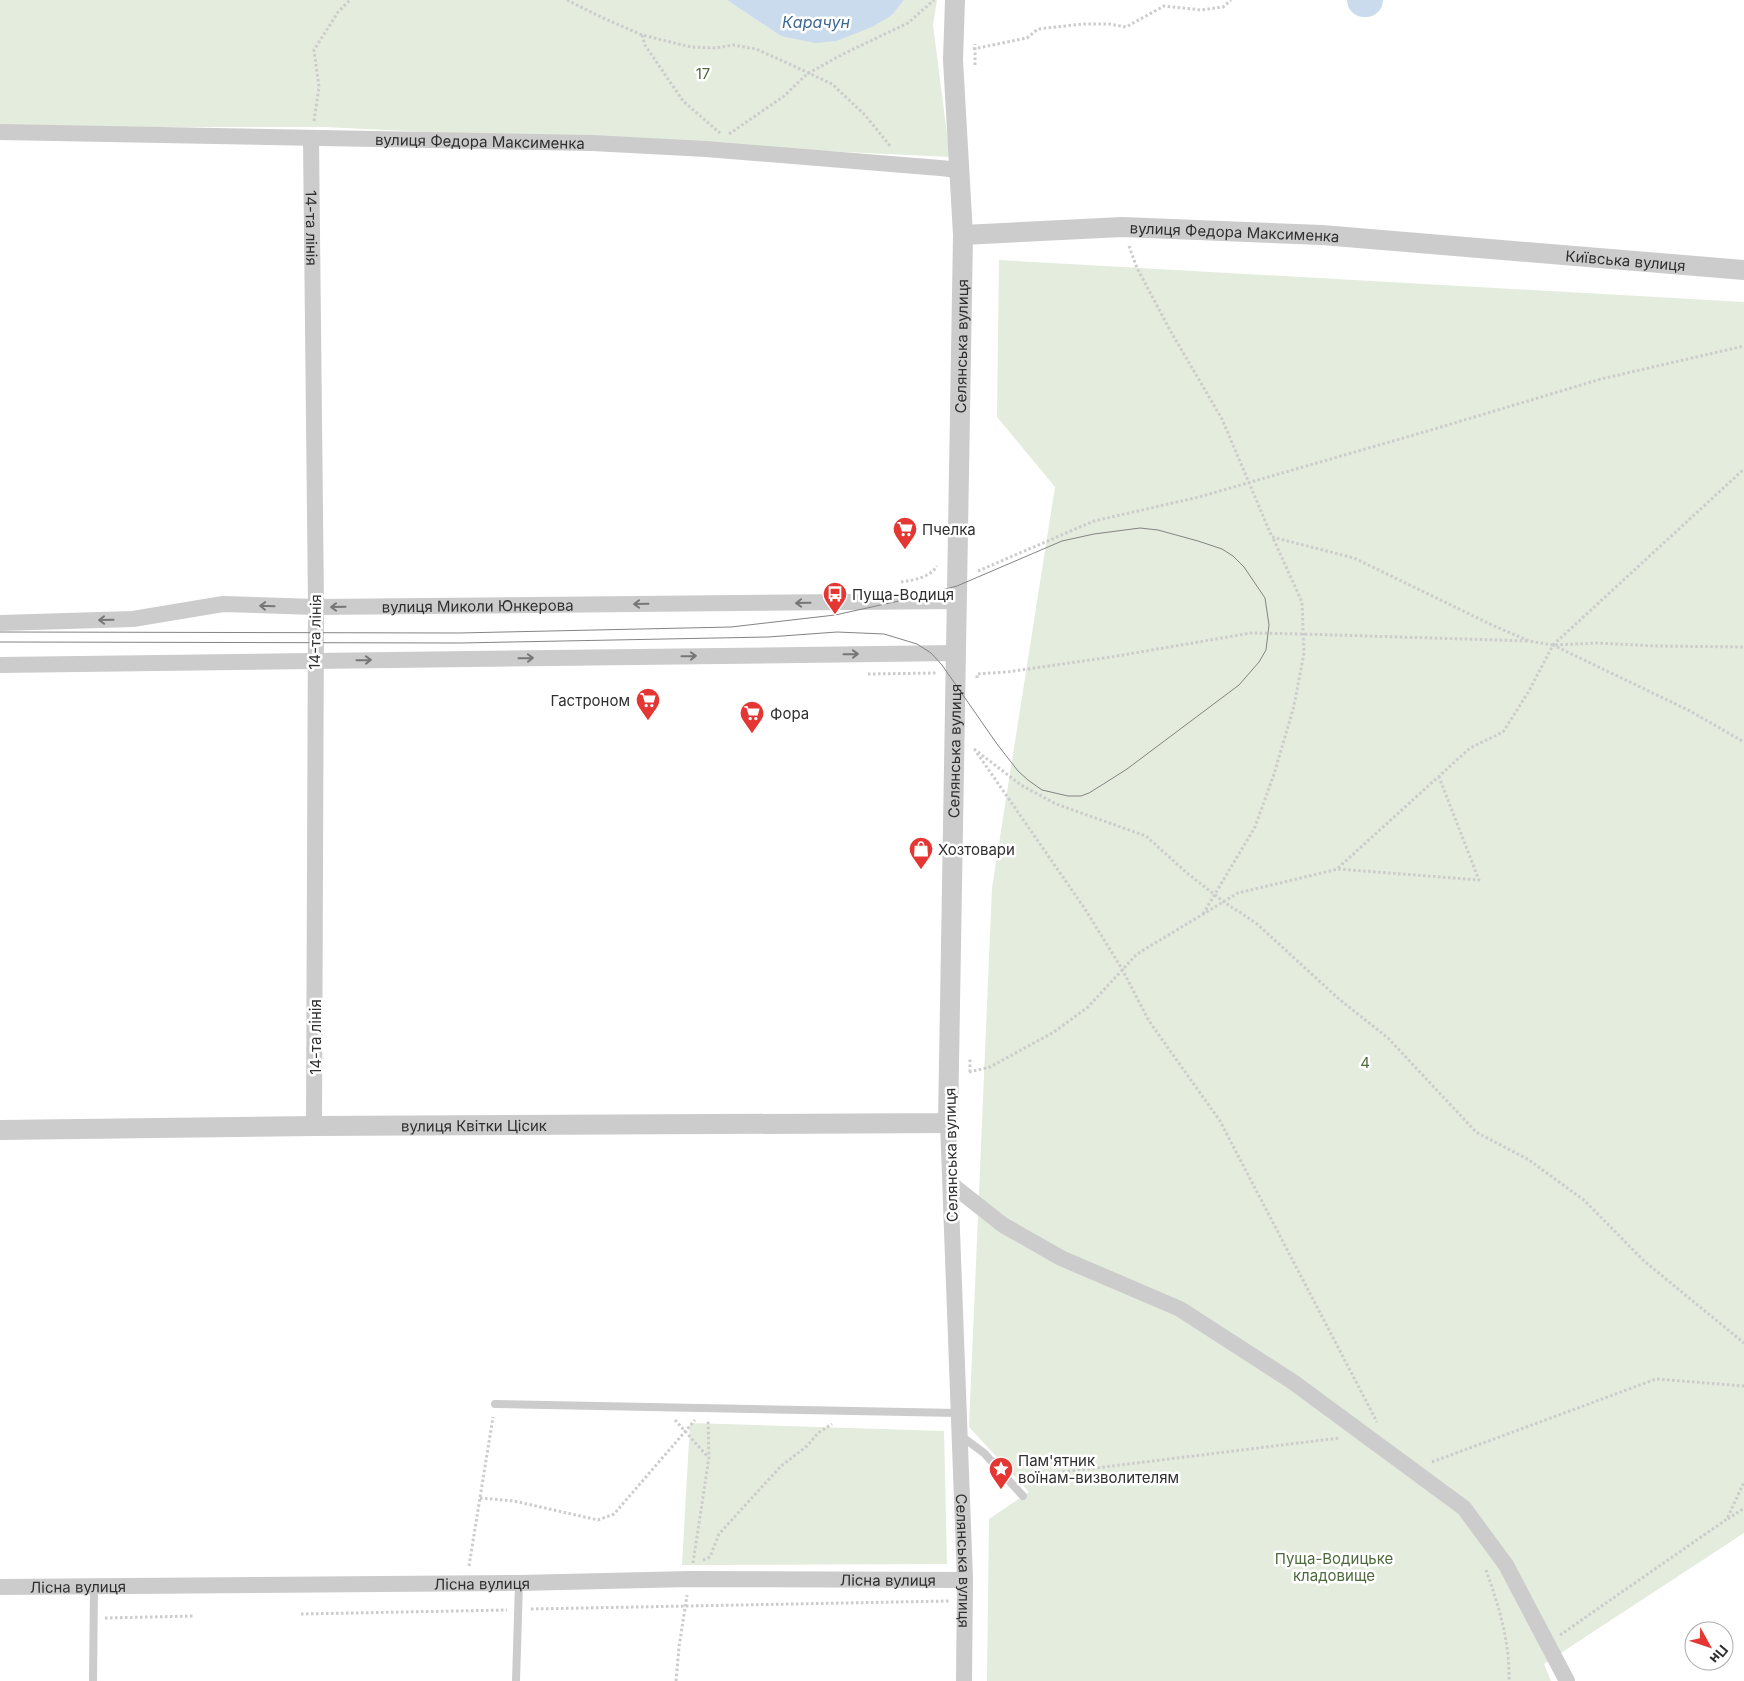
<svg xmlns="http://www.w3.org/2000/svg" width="1744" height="1681" font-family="Inter,sans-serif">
<rect width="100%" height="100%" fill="#fff"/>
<!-- green -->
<path fill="#e4ecdd" d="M0,0H727L781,36L892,15L904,0H937L933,25L950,157L324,127H0Z
M999,260L1744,302V1533L1544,1664L1551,1681H987L989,1519L1029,1492L969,1427L992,888L1055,487L997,417Z
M690,1423L944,1431L947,1564L682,1565Z"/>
<!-- water -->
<path fill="#c9dbec" d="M727,0H904L892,15L872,27L836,41L815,43L781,36Z"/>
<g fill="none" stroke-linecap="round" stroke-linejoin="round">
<!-- river -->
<path stroke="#c9dbec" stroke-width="34" d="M1364,0H1366"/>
<!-- path -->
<path stroke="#ccc" stroke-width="3" stroke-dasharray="2.5 2.5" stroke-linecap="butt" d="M567,0L603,18L642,35L691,47L716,48L733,45L756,49L783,61L832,84L865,115L891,147
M642,35L645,45L683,101L720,133
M973,49L1027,38L1038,29L1083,24H1109L1126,27L1164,6L1201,10L1223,7L1231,0
M975,65V44
M314,121L319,87L314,50L338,12L350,0
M729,134L784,96L807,74L843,54L908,23L934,0
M1129,246L1137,268L1171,332L1222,419L1272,537L1354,558L1492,625L1529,641L1553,645L1597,643L1655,646L1744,647
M978,571L1094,521L1199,497L1431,430L1601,379L1744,346
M901,582C914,580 929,578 937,566
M1553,645L1744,469
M868,674L937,673
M977,678V674L1007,672L1111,657L1251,633L1303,634L1529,641
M974,749L1021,785L1056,804L1146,836L1187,873L1224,902L1256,923L1339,999L1388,1038L1476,1132L1529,1160L1585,1201L1644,1261L1744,1343
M977,753L1085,909L1122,969L1149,1021L1220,1121L1377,1422
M1338,868L1470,748L1503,732L1529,691L1553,645L1690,711L1744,742
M1203,914L1255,827L1274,774L1294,706L1304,653L1302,602L1273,538
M969,1072L990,1067L1054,1032L1088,1007L1137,954L1238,893L1338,869L1479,880L1439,777
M970,1072V1059
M675,1420L708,1457
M1432,1462L1656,1379L1744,1386
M1023,1477L1339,1438
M480,1498L514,1501L598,1520L614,1514L695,1420
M1728,1519L1744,1508
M703,1560L710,1557L719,1534L781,1466L807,1446L818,1433L832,1424
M693,1563L709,1457L708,1420
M469,1566L493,1417
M1486,1570C1499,1606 1510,1643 1509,1681
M531,1609L949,1601
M301,1614L507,1610
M105,1618L194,1616
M1560,1635L1727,1519L1744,1482
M676,1681L679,1647L687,1595"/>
<!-- service -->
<path stroke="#ccc" stroke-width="8" d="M495,1404L958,1413
M961,1436L984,1453L1023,1496
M93,1681L94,1585
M516,1681L519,1583"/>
<!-- minor -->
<g stroke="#ccc" stroke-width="16">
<path id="s1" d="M0,132L592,143L706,149L940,168L959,170"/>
<path id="s2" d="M311,139L316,607L314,1126"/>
<path id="s3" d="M0,623L133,619L223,604L316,607L957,601"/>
<path d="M0,665L956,653"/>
<path id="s4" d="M948,1123L965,1580L964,1681"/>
<path d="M951,1184L1003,1225L1061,1258L1180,1309L1293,1382L1464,1508L1506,1565L1567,1681"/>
<path id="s5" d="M0,1587L519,1583L690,1579L965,1580"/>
</g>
<!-- tertiary -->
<g stroke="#ccc" stroke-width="20">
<path id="s6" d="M963,235L1122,227L1322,235L1744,270"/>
<path id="s7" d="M0,1130L314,1126L948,1123L963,235L953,60L955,0"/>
</g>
<!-- tram -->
<path stroke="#848484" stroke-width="1" d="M0,632L459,633L731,627L835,615L908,599L957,586L1062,541L1094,534L1140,528L1158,530L1198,541L1222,549L1233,556L1244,567L1265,598L1269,625L1266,650L1259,662L1239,685L1127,769L1105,783L1089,793L1081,796H1068L1042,790L1028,780L1018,771L997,744L942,665L931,653L917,644L884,634L837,632L768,637L460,643L0,642"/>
</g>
<!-- one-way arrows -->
<defs><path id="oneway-shaft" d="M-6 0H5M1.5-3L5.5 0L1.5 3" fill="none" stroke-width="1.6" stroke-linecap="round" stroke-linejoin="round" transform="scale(1.25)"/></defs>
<g stroke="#767676">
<use href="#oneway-shaft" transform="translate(803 603) rotate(179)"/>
<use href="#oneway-shaft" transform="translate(641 604) rotate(179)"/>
<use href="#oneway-shaft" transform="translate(267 606) rotate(-178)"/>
<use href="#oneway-shaft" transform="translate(338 607) rotate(179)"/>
<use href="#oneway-shaft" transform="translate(106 620) rotate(179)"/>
<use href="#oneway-shaft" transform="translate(851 654) rotate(-1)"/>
<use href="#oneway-shaft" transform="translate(689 656) rotate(-1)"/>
<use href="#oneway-shaft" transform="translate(526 658) rotate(-1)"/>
<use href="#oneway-shaft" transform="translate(364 660) rotate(-1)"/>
</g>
<!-- icons -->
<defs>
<symbol id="supermarket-pin" viewBox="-11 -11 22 30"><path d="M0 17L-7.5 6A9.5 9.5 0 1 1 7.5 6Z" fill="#e43733" stroke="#fff"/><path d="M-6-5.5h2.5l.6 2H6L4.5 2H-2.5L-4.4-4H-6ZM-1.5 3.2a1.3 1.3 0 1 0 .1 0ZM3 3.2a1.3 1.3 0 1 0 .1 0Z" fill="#fff"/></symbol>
<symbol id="bus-pin" viewBox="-11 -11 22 30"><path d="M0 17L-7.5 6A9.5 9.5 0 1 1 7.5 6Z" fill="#e43733" stroke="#fff"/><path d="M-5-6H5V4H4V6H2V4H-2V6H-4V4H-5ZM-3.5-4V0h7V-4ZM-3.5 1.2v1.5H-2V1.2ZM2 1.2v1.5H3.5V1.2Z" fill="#fff"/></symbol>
<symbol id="shop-pin" viewBox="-11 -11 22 30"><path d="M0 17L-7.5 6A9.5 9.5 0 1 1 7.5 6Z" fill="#e43733" stroke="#fff"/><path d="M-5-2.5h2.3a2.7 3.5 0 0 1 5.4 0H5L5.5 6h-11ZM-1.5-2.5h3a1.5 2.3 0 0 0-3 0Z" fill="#fff"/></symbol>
<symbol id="sight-pin" viewBox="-11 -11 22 30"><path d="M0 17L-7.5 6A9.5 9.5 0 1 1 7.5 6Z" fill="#e43733" stroke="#fff"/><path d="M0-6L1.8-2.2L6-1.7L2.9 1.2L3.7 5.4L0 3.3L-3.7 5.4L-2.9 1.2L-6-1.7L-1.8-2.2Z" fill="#fff"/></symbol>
</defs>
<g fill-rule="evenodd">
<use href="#supermarket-pin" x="891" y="515" width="28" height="38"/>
<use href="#bus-pin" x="821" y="580" width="28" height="38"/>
<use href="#supermarket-pin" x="634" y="686" width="28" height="38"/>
<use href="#supermarket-pin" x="738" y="699" width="28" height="38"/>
<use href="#shop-pin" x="907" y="835" width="28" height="38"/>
<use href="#sight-pin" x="987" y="1455" width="28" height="38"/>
</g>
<g text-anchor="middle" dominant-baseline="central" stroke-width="5" stroke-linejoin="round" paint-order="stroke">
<!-- park labels -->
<g font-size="15" fill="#4e6a3c" stroke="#fff">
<text x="703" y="73">17</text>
<text x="1365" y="1062">4</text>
<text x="1334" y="1558">Пуща-Водицьке<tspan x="1334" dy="17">кладовище</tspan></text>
</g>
<!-- street labels -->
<g font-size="15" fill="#2f2f2f" stroke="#fff">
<text stroke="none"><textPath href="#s1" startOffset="480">вулиця Федора Максименка</textPath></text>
<text stroke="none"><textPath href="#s2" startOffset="89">14-та лінія</textPath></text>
<text stroke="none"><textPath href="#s6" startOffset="272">вулиця Федора Максименка</textPath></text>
<text stroke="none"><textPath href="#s6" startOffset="664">Київська вулиця</textPath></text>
<text stroke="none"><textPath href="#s7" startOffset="1725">Селянська вулиця</textPath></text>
<text stroke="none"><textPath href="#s3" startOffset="479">вулиця Миколи Юнкерова</textPath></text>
<text transform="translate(315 632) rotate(-89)">14-та лінія</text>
<text stroke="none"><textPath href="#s7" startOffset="1320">Селянська вулиця</textPath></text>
<text transform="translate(315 1037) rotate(-90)">14-та лінія</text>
<text stroke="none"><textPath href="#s7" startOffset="474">вулиця Квітки Цісик</textPath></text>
<text transform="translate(951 1155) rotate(-91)">Селянська вулиця</text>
<text stroke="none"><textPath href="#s4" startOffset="438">Селянська вулиця</textPath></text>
<text stroke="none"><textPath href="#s5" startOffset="888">Лісна вулиця</textPath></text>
<text stroke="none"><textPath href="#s5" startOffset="482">Лісна вулиця</textPath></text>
<text stroke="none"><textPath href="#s5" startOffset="78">Лісна вулиця</textPath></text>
</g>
<!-- poi labels -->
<g font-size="15" fill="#2f2f2f" stroke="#fff" text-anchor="start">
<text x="922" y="529">Пчелка</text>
<text x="852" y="594">Пуща-Водиця</text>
<text x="630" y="700" text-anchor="end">Гастроном</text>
<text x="770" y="713">Фора</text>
<text x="938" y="849">Хозтовари</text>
<text x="1018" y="1460">Пам'ятник<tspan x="1018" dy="17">воїнам-визволителям</tspan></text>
</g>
<!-- water labels -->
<g font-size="16" font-style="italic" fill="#3d6891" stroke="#fff">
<text x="816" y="22">Карачун</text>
</g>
</g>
<!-- north arrow -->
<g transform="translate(1709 1646) rotate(130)"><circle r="24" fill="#ffffff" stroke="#acacac"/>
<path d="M0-4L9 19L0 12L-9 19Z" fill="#e43733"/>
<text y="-8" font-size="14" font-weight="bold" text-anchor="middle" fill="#2f2f2f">Пн</text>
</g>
</svg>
